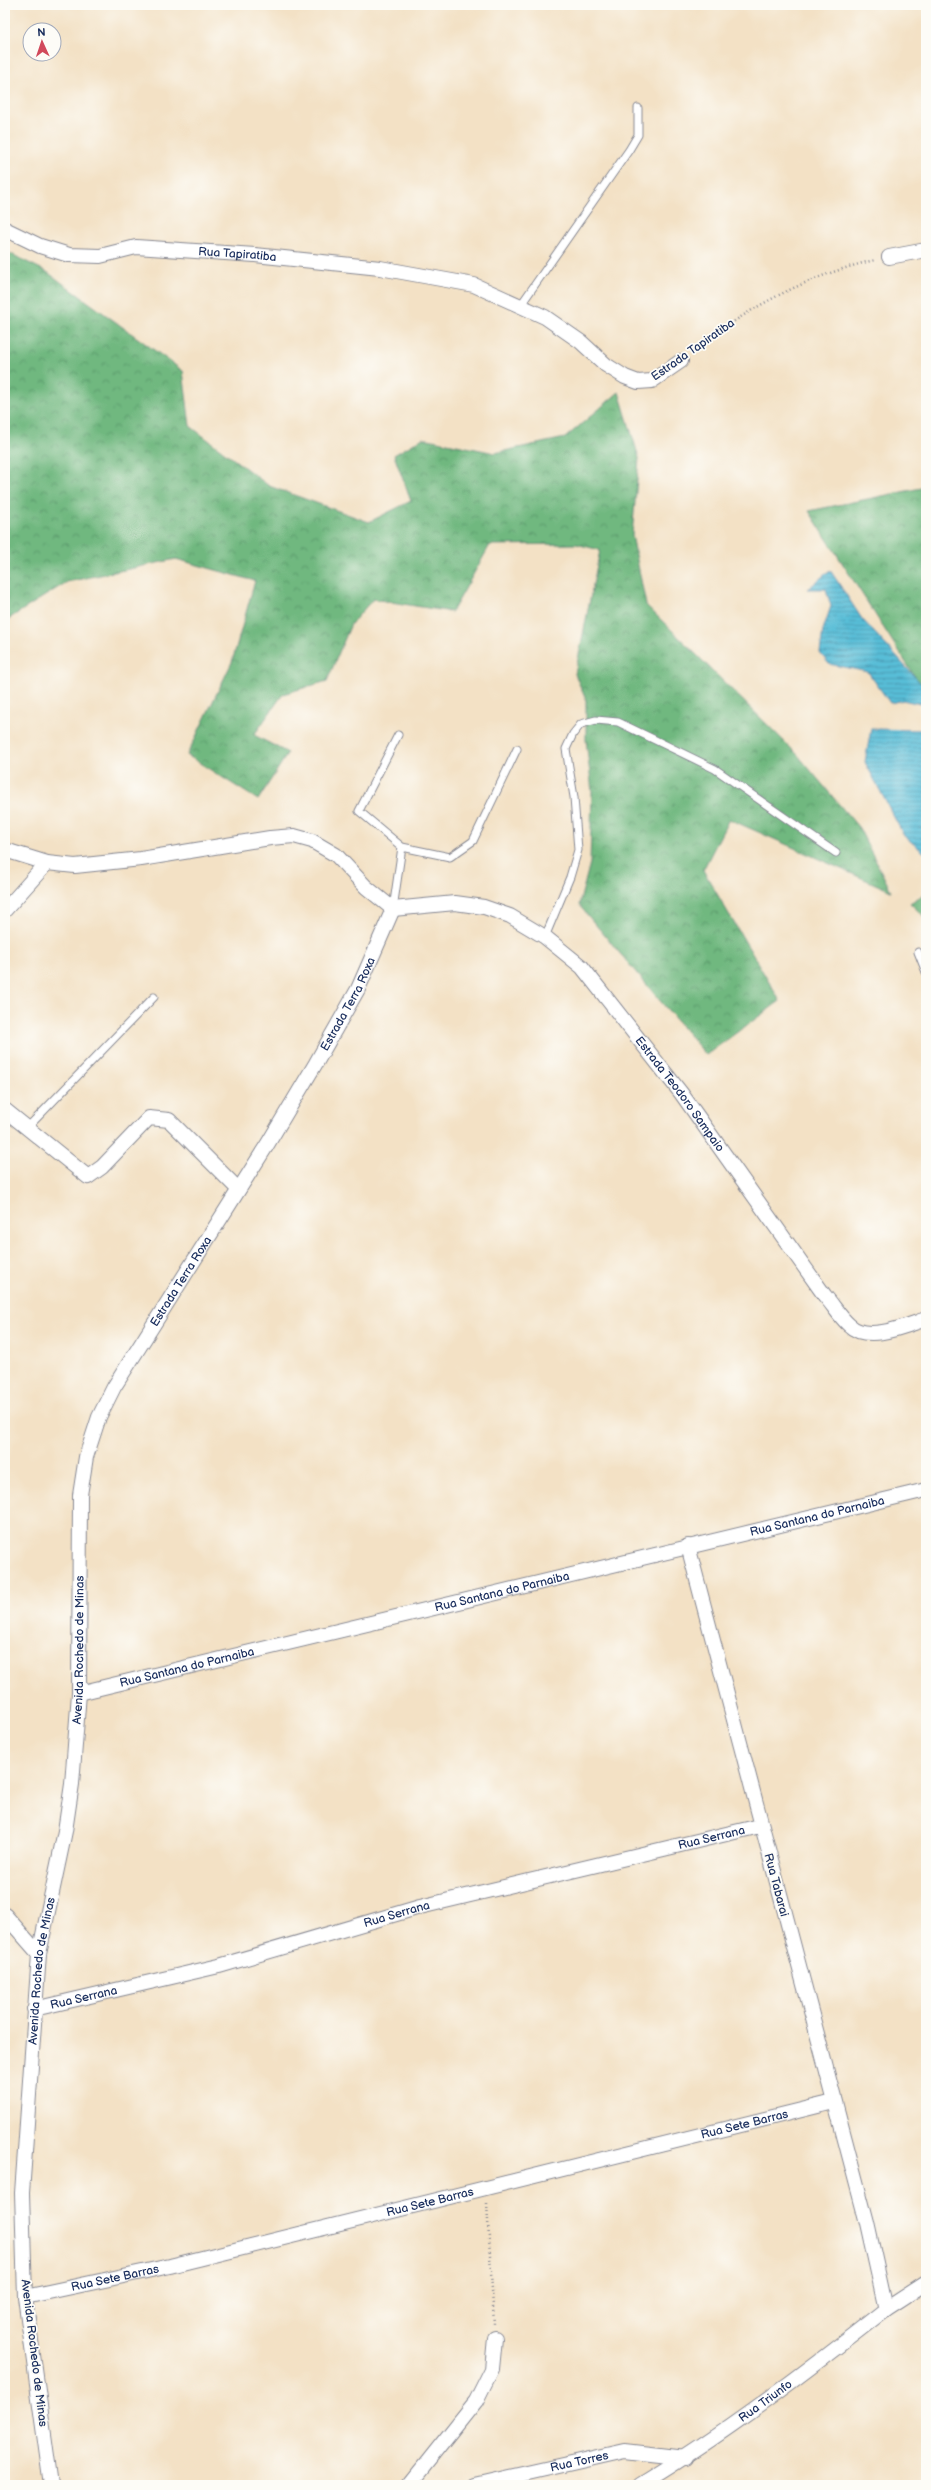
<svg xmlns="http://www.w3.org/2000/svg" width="931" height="2490" font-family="'Balsamiq Sans',sans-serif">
<defs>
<pattern id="forest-crowns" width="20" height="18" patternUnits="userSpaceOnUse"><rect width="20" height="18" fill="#6fb87f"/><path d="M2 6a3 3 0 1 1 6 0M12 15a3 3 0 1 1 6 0" fill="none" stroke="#5a966b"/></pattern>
<pattern id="water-rules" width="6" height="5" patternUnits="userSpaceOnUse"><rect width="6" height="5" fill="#59bdd7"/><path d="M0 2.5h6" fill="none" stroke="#499ab2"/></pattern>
</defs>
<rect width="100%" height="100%" fill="#fdfcf7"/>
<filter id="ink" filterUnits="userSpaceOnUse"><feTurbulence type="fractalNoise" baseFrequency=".025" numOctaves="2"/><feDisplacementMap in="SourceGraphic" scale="8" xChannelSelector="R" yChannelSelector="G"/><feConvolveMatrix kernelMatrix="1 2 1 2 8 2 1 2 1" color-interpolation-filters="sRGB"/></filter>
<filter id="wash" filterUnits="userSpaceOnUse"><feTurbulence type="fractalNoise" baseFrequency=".012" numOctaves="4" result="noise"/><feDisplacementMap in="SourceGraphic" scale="16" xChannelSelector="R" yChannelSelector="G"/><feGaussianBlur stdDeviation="0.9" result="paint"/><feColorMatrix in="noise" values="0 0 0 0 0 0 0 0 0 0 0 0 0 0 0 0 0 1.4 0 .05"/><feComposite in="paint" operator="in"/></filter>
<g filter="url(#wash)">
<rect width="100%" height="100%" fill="#f3e1c5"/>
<!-- forest -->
<path fill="url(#forest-crowns)" stroke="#45746e" d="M5,251L47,272L183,371L190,426L269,486L369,522L411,501L394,455L423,438L495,453L565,438L619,392L639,458L632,535L646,605L796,753L859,828L891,891L729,819L703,870L780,1001L706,1055L579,905L590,863L592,792L586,740V700L575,674L600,550L576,544L490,545L452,612L373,599L351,624L327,681L283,694L254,735L288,753L258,800L187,755L232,662L255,581L176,559L67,582L5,621Z
M926,487V694L809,511Z
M926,893V918L910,903Z"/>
<!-- water -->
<path fill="url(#water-rules)" stroke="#3a769a" d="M830,570L862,619L926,689L925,705L903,700L890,703L868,672L829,664L820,653L823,630L831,606L826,589H808Z
M871,729L926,730V854L904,836L865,762Z"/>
</g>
<g filter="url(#ink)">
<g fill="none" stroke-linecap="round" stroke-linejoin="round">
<defs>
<path id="lane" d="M520,306L629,150L638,135V108
M398,735L359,811L402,847L450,857L473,841L517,749
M393,909L402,847
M545,937L570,877L578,850L574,797L566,749L573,734L581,724L596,720L618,722L715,769L836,853
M918,952L926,972
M27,1128L154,997"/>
<g id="street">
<path id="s1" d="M5,229L40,246L69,255L100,256L136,247L255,255L380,268L474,285L545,317L581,342L606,365L625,377L638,382L652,381L681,361"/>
<path d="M889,257L926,250"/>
<path d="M5,850L47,863L75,866L141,859L270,838L294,836L312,841L336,855L366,887L393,909"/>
<path id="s2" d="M393,909L455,903L484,907L510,916L545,937L582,967L681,1093L825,1296C833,1305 840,1317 849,1325C867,1343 905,1326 926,1319"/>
<path d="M5,910L47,863"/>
<path d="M5,1110L88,1177L102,1167L149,1118L169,1120L238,1189"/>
<path id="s3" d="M79,1693L926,1490"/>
<path d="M5,1915L39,1954"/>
<path id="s4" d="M34,2009L219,1966L420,1907L760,1826"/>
<path id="s5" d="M25,2297L170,2266L834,2102"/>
<path d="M886,2309L926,2283"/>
<path id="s6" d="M51,2485L25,2297L22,2193L39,1954L65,1831L72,1784L79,1693L80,1495L86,1457L99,1417L114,1387L267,1145L316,1063L358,989L393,909"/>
<path d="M409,2485L476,2401L492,2369L495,2338"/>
<path id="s7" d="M474,2485L625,2451L686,2458"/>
<path id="s8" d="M640,2485C726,2433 807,2371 886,2309L867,2223L688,1546"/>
</g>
</defs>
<!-- lane casing -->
<use href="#lane" stroke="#878892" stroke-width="9"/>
<!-- street casing -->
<use href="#street" stroke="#878892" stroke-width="16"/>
<!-- path -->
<path stroke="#878892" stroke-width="2.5" stroke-dasharray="1 3" stroke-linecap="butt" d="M692,352C747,308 806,276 875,260
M487,2203L494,2324"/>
<!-- lane -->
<use href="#lane" stroke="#fff" stroke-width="7"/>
<!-- street -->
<use href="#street" stroke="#fff" stroke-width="14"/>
</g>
</g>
<g text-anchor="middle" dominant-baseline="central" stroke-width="3.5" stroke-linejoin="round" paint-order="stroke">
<!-- street labels -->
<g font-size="12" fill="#1b2f5e" stroke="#fdfcf7">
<text stroke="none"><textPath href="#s1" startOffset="239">Rua Tapiratiba</textPath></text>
<text transform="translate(693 350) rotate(-35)">Estrada Tapiratiba</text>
<text stroke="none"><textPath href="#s6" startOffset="1559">Estrada Terra Roxa</textPath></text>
<text stroke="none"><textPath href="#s2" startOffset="368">Estrada Teodoro Sampaio</textPath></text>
<text stroke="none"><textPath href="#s6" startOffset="1235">Estrada Terra Roxa</textPath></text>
<text stroke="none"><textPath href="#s3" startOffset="759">Rua Santana do Parnaiba</textPath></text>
<text stroke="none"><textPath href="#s3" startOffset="435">Rua Santana do Parnaiba</textPath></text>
<text stroke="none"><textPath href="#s6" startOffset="841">Avenida Rochedo de Minas</textPath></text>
<text stroke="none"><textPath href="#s3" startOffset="111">Rua Santana do Parnaiba</textPath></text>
<text stroke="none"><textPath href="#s4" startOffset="699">Rua Serrana</textPath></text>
<text transform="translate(776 1885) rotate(75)">Rua Tabarai</text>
<text stroke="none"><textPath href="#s4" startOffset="375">Rua Serrana</textPath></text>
<text stroke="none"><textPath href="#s6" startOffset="517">Avenida Rochedo de Minas</textPath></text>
<text stroke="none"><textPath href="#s4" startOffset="51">Rua Serrana</textPath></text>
<text stroke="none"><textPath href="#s5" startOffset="740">Rua Sete Barras</textPath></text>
<text stroke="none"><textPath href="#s5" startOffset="416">Rua Sete Barras</textPath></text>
<text stroke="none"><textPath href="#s5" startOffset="92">Rua Sete Barras</textPath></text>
<text transform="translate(34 2353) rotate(83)">Avenida Rochedo de Minas</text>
<text stroke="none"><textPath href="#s8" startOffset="151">Rua Triunfo</textPath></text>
<text stroke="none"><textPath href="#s7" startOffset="108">Rua Torres</textPath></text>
</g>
</g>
<!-- margin -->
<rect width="931" height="2490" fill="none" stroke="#fdfcf7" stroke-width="20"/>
<!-- north arrow -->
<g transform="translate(42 42) rotate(357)"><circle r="19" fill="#fdfcf7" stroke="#a3aaba"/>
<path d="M0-3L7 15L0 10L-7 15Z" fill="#d1495b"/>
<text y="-6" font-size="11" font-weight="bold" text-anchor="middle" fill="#1b2f5e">N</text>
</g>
</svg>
